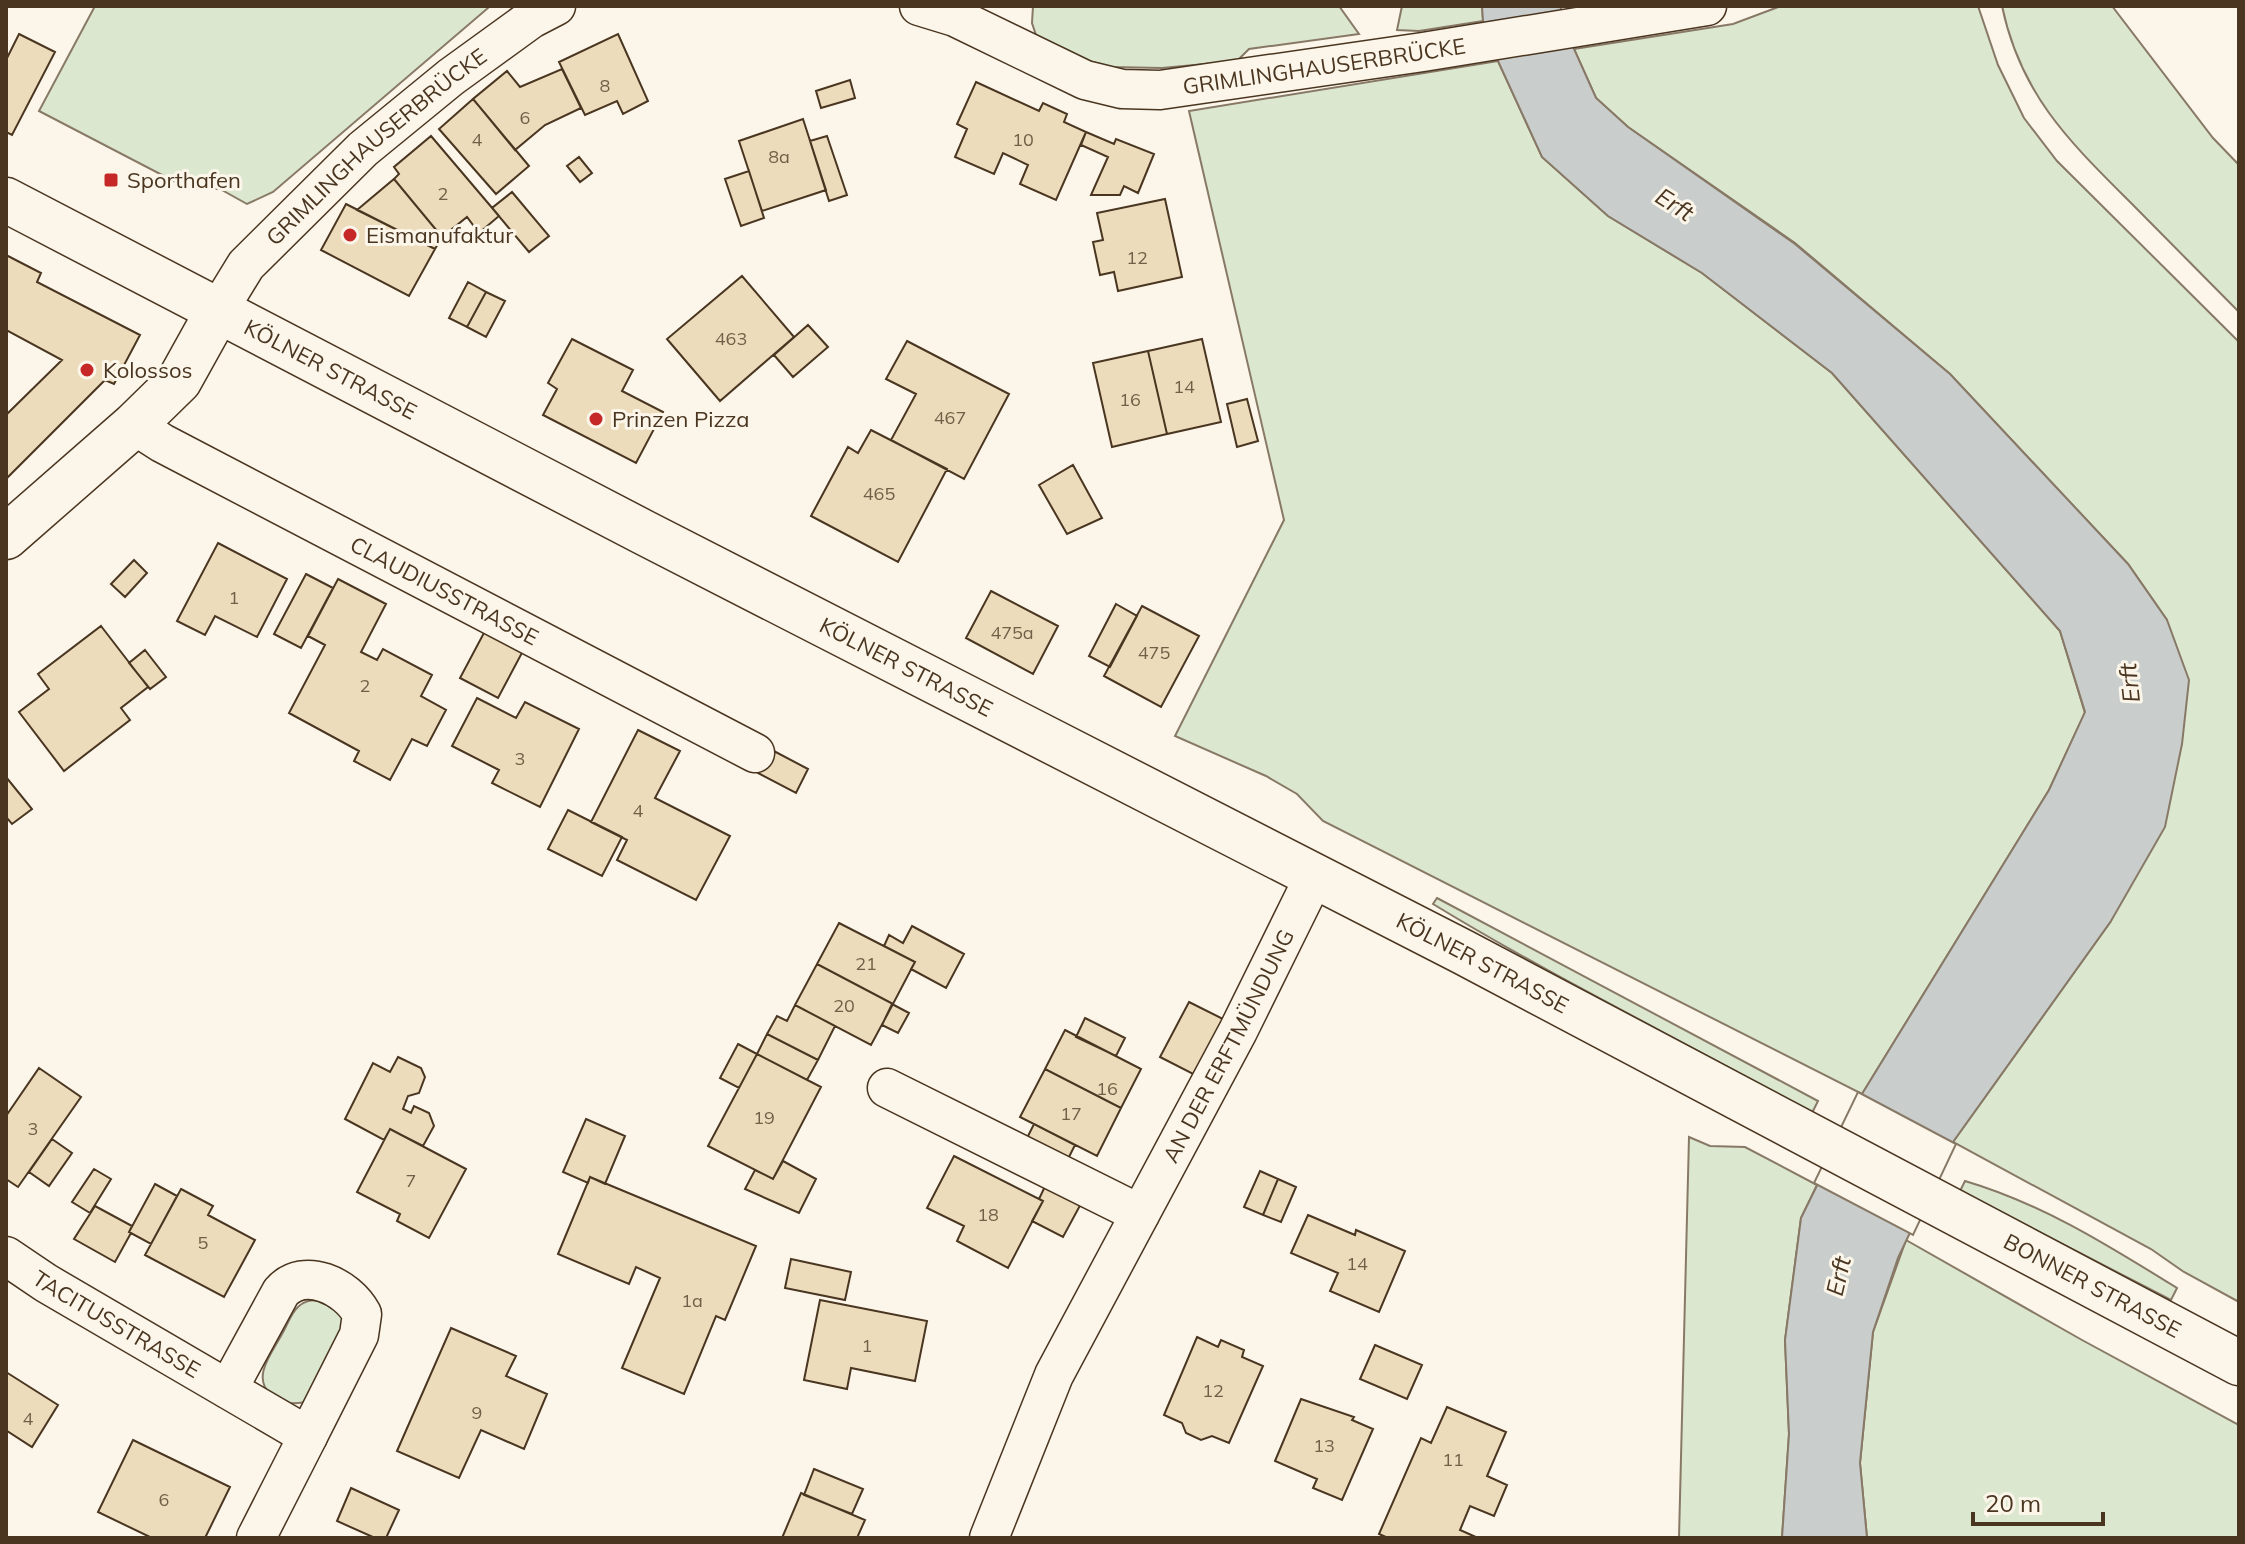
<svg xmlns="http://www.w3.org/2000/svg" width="2245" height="1544" font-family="Mulish,sans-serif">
<rect width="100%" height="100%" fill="#fbf6e9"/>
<!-- green -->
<path fill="#dce7d0" stroke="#887966" stroke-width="2" d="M95,6H486L488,8L273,192L247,204L220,189L187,188L39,111Z
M1033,6H1339L1359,34L1249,49L1237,61L1162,68L1111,67L1073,57L1038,41L1032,23Z
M1402,6H1482L1483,21L1419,31L1397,30Z
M1781,6H1978L1998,65L2024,118L2057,161L2239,342V1302L2184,1272L2151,1249L1953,1142L2111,921L2167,620L2128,564L1950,374L1795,243L1628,127L1596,98L1574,49L1733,24Z
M2002,6H2112L2213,138L2239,165V312C2204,277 2170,242 2135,207C2072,144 2021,97 2002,6Z
M1498,61L1542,157L1608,216L1702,273L1832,373L2060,631L2085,713L2049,790L1862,1094L1323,821L1297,794L1266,776L1175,736L1284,520L1189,111Z
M1437,898L1818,1101L1812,1113C1686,1042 1556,979 1433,904Z
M1689,1137L1710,1146L1745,1147L1817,1185L1801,1218L1785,1340L1789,1434L1782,1538H1679Z
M1965,1181C2043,1204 2109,1246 2177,1288L2171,1300L1960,1191Z
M1906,1240L2082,1340L2239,1425V1538H1867L1860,1463L1873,1332Z
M321,1300L348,1319L306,1402C293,1404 282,1405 271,1395C251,1377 272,1353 282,1334C287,1326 291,1313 298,1307C305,1300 313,1300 321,1300Z"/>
<!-- water -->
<path fill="#c9cecd" stroke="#887966" stroke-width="2" d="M1482,6H1560L1574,49L1596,98L1628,127L1795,244L1950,374L2128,564L2167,620L2189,680L2182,744L2165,827L2111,921L1953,1142L1898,1258L1873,1332L1860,1463L1867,1538H1782L1789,1434L1785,1340L1801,1218L1862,1094L2049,790L2085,712L2060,631L1832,373L1702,273L1608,216L1542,157L1498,61L1483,21Z"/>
<!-- pier -->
<path fill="#fbf6e9" stroke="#887966" stroke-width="2" d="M1858,1092L1956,1144L1913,1235L1814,1183Z"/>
<!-- building -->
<path fill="#ecdcbc" stroke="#4a3520" stroke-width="2" d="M19,34L55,52L12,135L6,132V60Z
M618,34L648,101L623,114L617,101L585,115L559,62Z
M562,69L581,108L545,125L515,150L473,99L507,71L520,87Z
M850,80L855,98L821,108L816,91Z
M976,82L1039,111L1043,103L1067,114L1064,122L1086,132L1056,200L1020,184L1028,165L1003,153L994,174L955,157L967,129L957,124Z
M473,99L529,166L496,194L439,129Z
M803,119L826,190L762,211L739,141Z
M1086,132L1114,144L1116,139L1154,154L1138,193L1124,186L1120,195H1091L1108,157L1081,145Z
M431,136L499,216L479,233L467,217L442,237L394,179L399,174L394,167Z
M827,136L847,195L829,201L810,141Z
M579,157L592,173L580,182L567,166Z
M749,171L764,218L741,226L725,179Z
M394,179L442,237L435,249L357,210Z
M512,192L549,236L529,252L492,208Z
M1165,199L1182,277L1118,291L1114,272L1100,275L1093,242L1103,240L1097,213Z
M346,204L435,249L409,296L321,250Z
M6,255L41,273L37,282L140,335L114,384L105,380L6,479V415L62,360L6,330Z
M742,276L794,337L720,401L667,339Z
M468,282L486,292L467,327L449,318Z
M486,292L505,301L486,337L467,327Z
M808,325L828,347L793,377L774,355Z
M572,339L633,370L622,391L663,412L636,463L543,415L557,389L548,383Z
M1202,339L1221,422L1167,434L1148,351Z
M907,341L1009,394L964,479L891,440L916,394L886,379Z
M1148,351L1167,434L1112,447L1093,363Z
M1247,399L1258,441L1237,447L1227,404Z
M871,430L947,469L898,562L811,516L848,447L858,453Z
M1073,465L1102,518L1067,534L1039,485Z
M218,543L287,579L257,637L215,616L205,635L177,621Z
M134,560L147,573L125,597L111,584Z
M306,574L333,588L301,648L274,634Z
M338,579L386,604L361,652L377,660L383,649L432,675L421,696L446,710L427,746L412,739L390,780L354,761L359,751L289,713L325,645L308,636Z
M991,591L1058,626L1033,674L966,638Z
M1116,604L1137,616L1110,667L1089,656Z
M1142,606L1199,636L1161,707L1104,676Z
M101,626L148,687L121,708L130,720L64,771L19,712L49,689L38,674Z
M486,629L524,649L498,698L460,678Z
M145,650L166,677L150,689L129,663Z
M477,698L516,718L525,702L579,729L540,807L492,783L499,770L452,746Z
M638,730L680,751L655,798L730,836L696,900L617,860L627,840L591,822Z
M770,749L808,769L796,793L758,773Z
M6,777L32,809L12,824L6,817Z
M568,810L622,837L602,876L548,849Z
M839,923L915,962L893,1004L817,964Z
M912,926L964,954L946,988L911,969L915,962L884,946L889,935L903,943Z
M817,964L893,1004L871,1045L795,1005Z
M1189,1002L1225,1020L1197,1076L1160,1057Z
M892,1004L909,1013L898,1033L882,1025Z
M795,1005L835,1026L818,1060L767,1034L777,1016L787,1021Z
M1085,1018L1125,1038L1116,1056L1076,1037Z
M1065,1030L1141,1069L1121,1108L1045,1069Z
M767,1034L818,1060L807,1080L757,1054Z
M738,1044L757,1054L739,1088L720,1078Z
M757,1054L821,1087L773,1179L708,1146Z
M398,1057L421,1068L425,1077L419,1093L408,1096L403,1109L411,1113L414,1106L429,1113L434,1126L423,1146L390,1129L384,1140L345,1119L373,1063L390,1072Z
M39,1068L81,1097L18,1187L6,1179V1116Z
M1045,1069L1121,1108L1097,1156L1020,1117Z
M586,1119L625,1136L605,1184L590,1177L588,1183L563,1172Z
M1034,1124L1075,1145L1067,1161L1026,1140Z
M390,1129L466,1169L429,1238L397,1221L400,1214L357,1192Z
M52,1139L72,1153L49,1186L29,1172Z
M954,1156L1043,1201L1008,1268L957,1241L964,1226L927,1208Z
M783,1161L816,1179L799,1213L745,1189L755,1170L773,1179Z
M94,1169L111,1179L90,1213L72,1202Z
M1260,1171L1278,1179L1263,1215L1244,1207Z
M590,1177L756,1246L725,1320L716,1316L684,1394L622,1368L660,1278L636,1267L629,1284L558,1254Z
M1278,1179L1296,1187L1281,1222L1263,1215Z
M1047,1182L1083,1200L1063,1237L1032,1221L1043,1201L1039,1199Z
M155,1184L177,1196L151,1244L129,1232Z
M181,1189L213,1206L208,1215L255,1240L224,1297L145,1255Z
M95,1206L132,1226L129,1232L131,1233L115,1262L74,1239Z
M1308,1215L1355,1235L1356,1230L1405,1251L1379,1312L1330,1291L1338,1273L1291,1253Z
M791,1259L851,1272L845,1300L785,1288Z
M820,1300L927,1321L915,1381L851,1368L847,1389L804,1380Z
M451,1328L516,1356L506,1376L547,1394L524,1449L481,1430L459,1478L397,1451Z
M1197,1337L1218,1347L1221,1340L1244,1350L1242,1357L1263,1366L1229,1443L1212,1436L1201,1440L1186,1433L1182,1423L1164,1415Z
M1375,1345L1422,1365L1407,1399L1360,1379Z
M6,1372L58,1405L32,1447L7,1431L6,1433Z
M1301,1399L1354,1417L1352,1420L1373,1429L1342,1500L1313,1488L1317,1479L1275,1461Z
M1447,1407L1506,1432L1487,1476L1507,1485L1494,1516L1470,1506L1460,1530L1478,1538H1388L1379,1534L1421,1438L1431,1443Z
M133,1440L230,1487L205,1538H152L98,1512Z
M814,1469L863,1489L852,1514L804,1495Z
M351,1488L399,1510L386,1538H375L337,1521Z
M801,1493L865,1520L857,1538H782Z"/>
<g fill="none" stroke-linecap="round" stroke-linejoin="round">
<defs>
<g id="street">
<path id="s1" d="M919,6L955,17L1085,80L1122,89L1160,90L1423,52L1707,6"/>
<path id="s2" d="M219,309L246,265L363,149L451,77L531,19L556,6"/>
<path id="s3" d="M134,425L162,443L755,753"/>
<path d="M887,1088L1140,1214"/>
<path id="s4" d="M6,1256L46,1283L308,1436L256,1538"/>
<path d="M228,1389L281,1292C304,1266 347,1286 362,1314L359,1335L308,1436"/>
<path id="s5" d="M989,1538L1054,1375L1238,1031L1314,877"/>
</g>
<g id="secondary">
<path id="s6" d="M6,200L643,532L1463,952L2239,1363"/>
<path d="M6,537L134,425L179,381L219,309"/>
</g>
</defs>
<!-- street casing -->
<use href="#street" stroke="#4a3520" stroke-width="41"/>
<!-- secondary casing -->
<use href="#secondary" stroke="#4a3520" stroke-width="47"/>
<!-- street -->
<use href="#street" stroke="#fbf6e9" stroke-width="38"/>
<!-- secondary -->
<use href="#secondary" stroke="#fbf6e9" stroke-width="44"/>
</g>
<!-- markers -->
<g fill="#c62828" stroke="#fbf6e9" stroke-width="3">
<rect x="103" y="172" width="16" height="16" rx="4"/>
<circle cx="350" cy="235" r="8"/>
<circle cx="87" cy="370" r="8"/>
<circle cx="596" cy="419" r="8"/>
</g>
<g text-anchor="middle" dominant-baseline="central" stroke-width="6" stroke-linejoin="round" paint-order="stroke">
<!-- number labels -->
<g font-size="18" fill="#725f47">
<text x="605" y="85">8</text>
<text x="525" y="117">6</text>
<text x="477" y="139">4</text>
<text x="1023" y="139">10</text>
<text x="779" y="156">8a</text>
<text x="443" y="193">2</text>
<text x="1137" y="257">12</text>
<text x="731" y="338">463</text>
<text x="1184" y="386">14</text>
<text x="1130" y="399">16</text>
<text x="950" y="417">467</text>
<text x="879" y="493">465</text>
<text x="234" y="597">1</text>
<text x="1012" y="632">475a</text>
<text x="1154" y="652">475</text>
<text x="365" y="685">2</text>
<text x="520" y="758">3</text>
<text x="638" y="810">4</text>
<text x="866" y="963">21</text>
<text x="844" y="1005">20</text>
<text x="1107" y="1088">16</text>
<text x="1071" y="1113">17</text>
<text x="764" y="1117">19</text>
<text x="33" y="1128">3</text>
<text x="411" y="1180">7</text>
<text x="988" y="1214">18</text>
<text x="203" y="1242">5</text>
<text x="1357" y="1263">14</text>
<text x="692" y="1300">1a</text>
<text x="867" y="1345">1</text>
<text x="1213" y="1390">12</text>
<text x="477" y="1412">9</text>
<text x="28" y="1418">4</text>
<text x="1324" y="1445">13</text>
<text x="1453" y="1459">11</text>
<text x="164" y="1499">6</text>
</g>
<!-- street labels -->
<g font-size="22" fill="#4a3520" stroke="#fbf6e9">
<text stroke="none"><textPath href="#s1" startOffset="424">GRIMLINGHAUSERBRÜCKE</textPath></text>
<text stroke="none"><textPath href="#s2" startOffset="228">GRIMLINGHAUSERBRÜCKE</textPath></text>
<text stroke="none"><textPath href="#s6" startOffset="366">KÖLNER STRASSE</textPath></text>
<text stroke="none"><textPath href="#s3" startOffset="352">CLAUDIUSSTRASSE</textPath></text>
<text stroke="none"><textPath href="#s6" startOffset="1014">KÖLNER STRASSE</textPath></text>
<text stroke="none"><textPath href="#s6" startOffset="1662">KÖLNER STRASSE</textPath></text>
<text stroke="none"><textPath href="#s5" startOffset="548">AN DER ERFTMÜNDUNG</textPath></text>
<text stroke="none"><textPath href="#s6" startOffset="2352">BONNER STRASSE</textPath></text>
<text stroke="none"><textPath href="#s4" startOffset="130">TACITUSSTRASSE</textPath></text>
</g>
<!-- poi labels -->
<g font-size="22" fill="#4a3520" stroke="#fbf6e9" text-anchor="start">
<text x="127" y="180">Sporthafen</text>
<text x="366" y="235">Eismanufaktur</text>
<text x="103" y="370">Kolossos</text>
<text x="612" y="419">Prinzen Pizza</text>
</g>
<!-- water labels -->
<g font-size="24" font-style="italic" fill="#4a3520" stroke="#fbf6e9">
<text transform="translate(1675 204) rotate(33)">Erft</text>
<text transform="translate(2129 683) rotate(-96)">Erft</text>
<text transform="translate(1838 1276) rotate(-77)">Erft</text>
</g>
</g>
<!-- border -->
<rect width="2245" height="1544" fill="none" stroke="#4a3520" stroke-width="16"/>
<!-- scale -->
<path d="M1973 1512v12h130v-12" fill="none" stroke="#4a3520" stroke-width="4"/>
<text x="1985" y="1512" font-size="24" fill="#4a3520" stroke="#fbf6e9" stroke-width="6" paint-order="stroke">20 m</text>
</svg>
